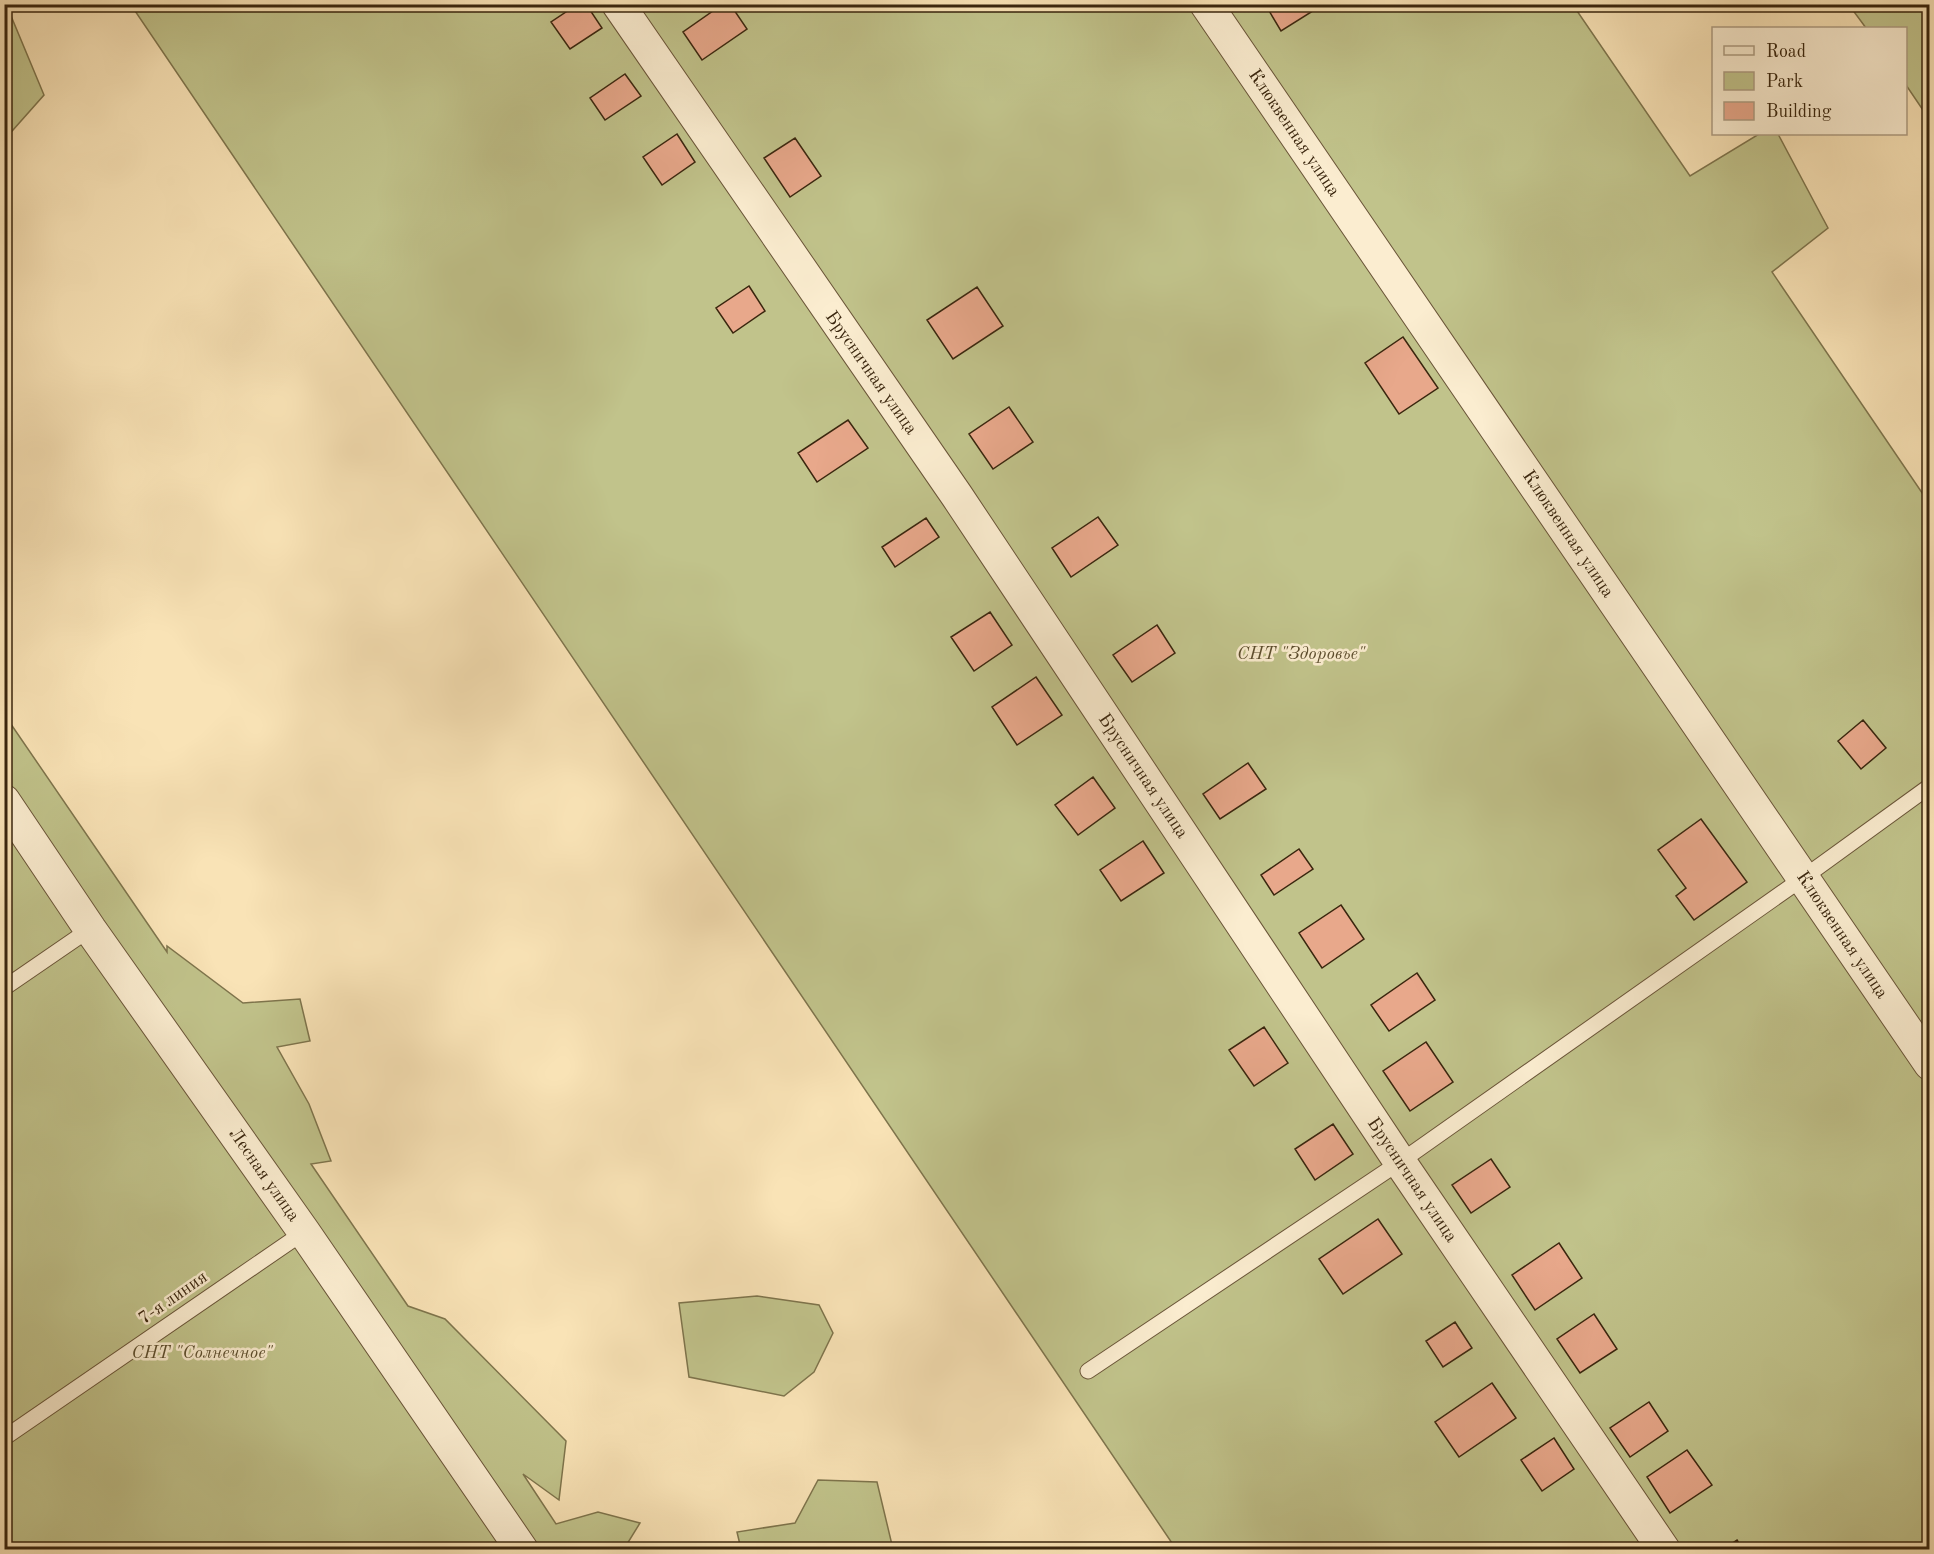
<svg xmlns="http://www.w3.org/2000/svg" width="1934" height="1554" font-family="'Old Standard TT',serif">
<rect width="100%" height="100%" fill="#f9e3b6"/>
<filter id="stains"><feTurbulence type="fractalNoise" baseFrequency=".00333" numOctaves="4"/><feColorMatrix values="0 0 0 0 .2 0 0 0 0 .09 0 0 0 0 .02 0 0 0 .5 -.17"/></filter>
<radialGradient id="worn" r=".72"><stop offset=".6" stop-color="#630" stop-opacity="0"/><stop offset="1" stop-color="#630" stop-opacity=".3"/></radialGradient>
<!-- green -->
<path fill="#c1c38b" stroke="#7e744c" stroke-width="1.5" d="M131,5H1573L1690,176L1759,134H1778L1828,228L1772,272L1929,503V1549H1176Z
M1849,5H1929V119L1906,85V28H1866Z
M5,8L11,16L44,95L5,139Z
M4,714L167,952V946L243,1003L300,999L310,1041L277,1047L309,1104L331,1161L311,1164L408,1306L445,1319L566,1441L559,1500L523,1474L556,1524L598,1512L640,1523L624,1549H5Z
M757,1296L819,1305L833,1333L814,1372L784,1396L689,1377L679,1303Z
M818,1480L877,1482L893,1549H741L737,1532L795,1523Z"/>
<!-- building -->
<path fill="#e8a88b" stroke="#3a260e" stroke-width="1.5" d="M578,4H586L602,28L570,49L551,22Z
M723,4H730L747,29L702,60L683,32Z
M1265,4H1324L1281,31Z
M625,74L641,96L605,120L590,98Z
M677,134L695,162L662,185L643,157Z
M795,138L821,176L790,197L764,158Z
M749,286L765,311L733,333L716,308Z
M977,287L1003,326L953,359L927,320Z
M1403,337L1438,388L1399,414L1365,363Z
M1009,407L1033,442L993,469L969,434Z
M848,420L868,448L817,482L798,453Z
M1098,517L1118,545L1071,577L1052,548Z
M926,518L939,537L895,567L882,547Z
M990,612L1012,645L974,671L951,637Z
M1157,625L1175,653L1132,682L1113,655Z
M1036,677L1062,715L1017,745L992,707Z
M1863,720L1886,748L1861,769L1838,741Z
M1248,763L1266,789L1220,819L1203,794Z
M1093,777L1115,808L1078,835L1055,805Z
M1701,819L1747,882L1694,920L1676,896L1686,888L1658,850Z
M1143,841L1164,873L1121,901L1100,870Z
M1299,849L1313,869L1274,895L1261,875Z
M1341,905L1364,939L1322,968L1299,933Z
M1417,973L1435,1000L1389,1031L1371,1005Z
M1264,1027L1288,1063L1254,1086L1229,1050Z
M1426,1042L1453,1082L1410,1111L1383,1071Z
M1333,1124L1353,1154L1315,1180L1295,1149Z
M1491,1159L1510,1187L1471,1213L1452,1185Z
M1378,1219L1402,1254L1343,1294L1319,1259Z
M1559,1243L1582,1278L1535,1310L1512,1275Z
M1594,1314L1617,1349L1580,1373L1557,1339Z
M1455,1322L1472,1348L1443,1367L1426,1341Z
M1492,1383L1516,1418L1459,1457L1435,1422Z
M1649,1402L1668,1431L1630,1457L1610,1428Z
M1554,1438L1574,1469L1542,1491L1521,1460Z
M1687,1450L1712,1485L1670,1513L1647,1477Z
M1737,1540L1743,1550H1722Z"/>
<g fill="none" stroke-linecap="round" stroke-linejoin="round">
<defs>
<path id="lane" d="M4,988L90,929
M1088,1371L1400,1162L1803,878L1930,786
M4,1438L304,1232"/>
<path id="street" d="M618,4L957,496L1400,1162L1664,1550
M1206,4L1930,1064
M4,801L90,929L304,1232L522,1550"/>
</defs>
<!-- lane casing -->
<use href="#lane" stroke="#6a5538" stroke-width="17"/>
<!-- street casing -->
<use href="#street" stroke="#6a5538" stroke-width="34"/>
<!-- lane -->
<use href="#lane" stroke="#fbedd0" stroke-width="15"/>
<!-- street -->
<use href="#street" stroke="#fbedd0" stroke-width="32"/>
</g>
<g text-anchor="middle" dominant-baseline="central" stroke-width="5" stroke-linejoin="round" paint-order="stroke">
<!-- street labels -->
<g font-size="18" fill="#3a260e" stroke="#fbedd0">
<text transform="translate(1294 133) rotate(56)">Клюквенная улица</text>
<text transform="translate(871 373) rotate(55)">Брусничная улица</text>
<text transform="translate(1568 534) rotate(56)">Клюквенная улица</text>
<text transform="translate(1143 776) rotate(56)">Брусничная улица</text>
<text transform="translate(1842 935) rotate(56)">Клюквенная улица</text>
<text transform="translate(264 1175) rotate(55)">Лесная улица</text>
<text transform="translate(1412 1180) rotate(56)">Брусничная улица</text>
<text transform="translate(173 1298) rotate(-35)">7-я линия</text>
</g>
<!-- park labels -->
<g font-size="18" font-style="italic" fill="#5c4d2d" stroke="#fbedd0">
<text x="1301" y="654">СНТ "Здоровье"</text>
<text x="202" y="1353">СНТ "Солнечное"</text>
</g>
</g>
<!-- margin -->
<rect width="1934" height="1554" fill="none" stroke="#f9e3b6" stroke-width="24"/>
<rect x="6" y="6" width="1922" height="1542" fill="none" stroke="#3a260e" stroke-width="3"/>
<rect x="12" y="12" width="1910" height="1530" fill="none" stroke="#3a260e" stroke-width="1.5"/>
<!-- legend -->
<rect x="1712" y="27" width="195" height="108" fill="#fbedd0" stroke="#ae9d82" stroke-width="1.5"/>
<rect x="1724" y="46" width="30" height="9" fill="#fbedd0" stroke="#ae9d82" stroke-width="1.5"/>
<text x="1766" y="57" font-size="18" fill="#3a260e">Road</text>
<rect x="1724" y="72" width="30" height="18" fill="#c1c38b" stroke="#ae9d82" stroke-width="1.5"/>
<text x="1766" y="87" font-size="18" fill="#3a260e">Park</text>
<rect x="1724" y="102" width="30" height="18" fill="#e8a88b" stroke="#ae9d82" stroke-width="1.5"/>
<text x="1766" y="117" font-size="18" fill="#3a260e">Building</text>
<rect width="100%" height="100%" filter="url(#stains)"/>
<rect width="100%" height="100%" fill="url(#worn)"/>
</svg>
